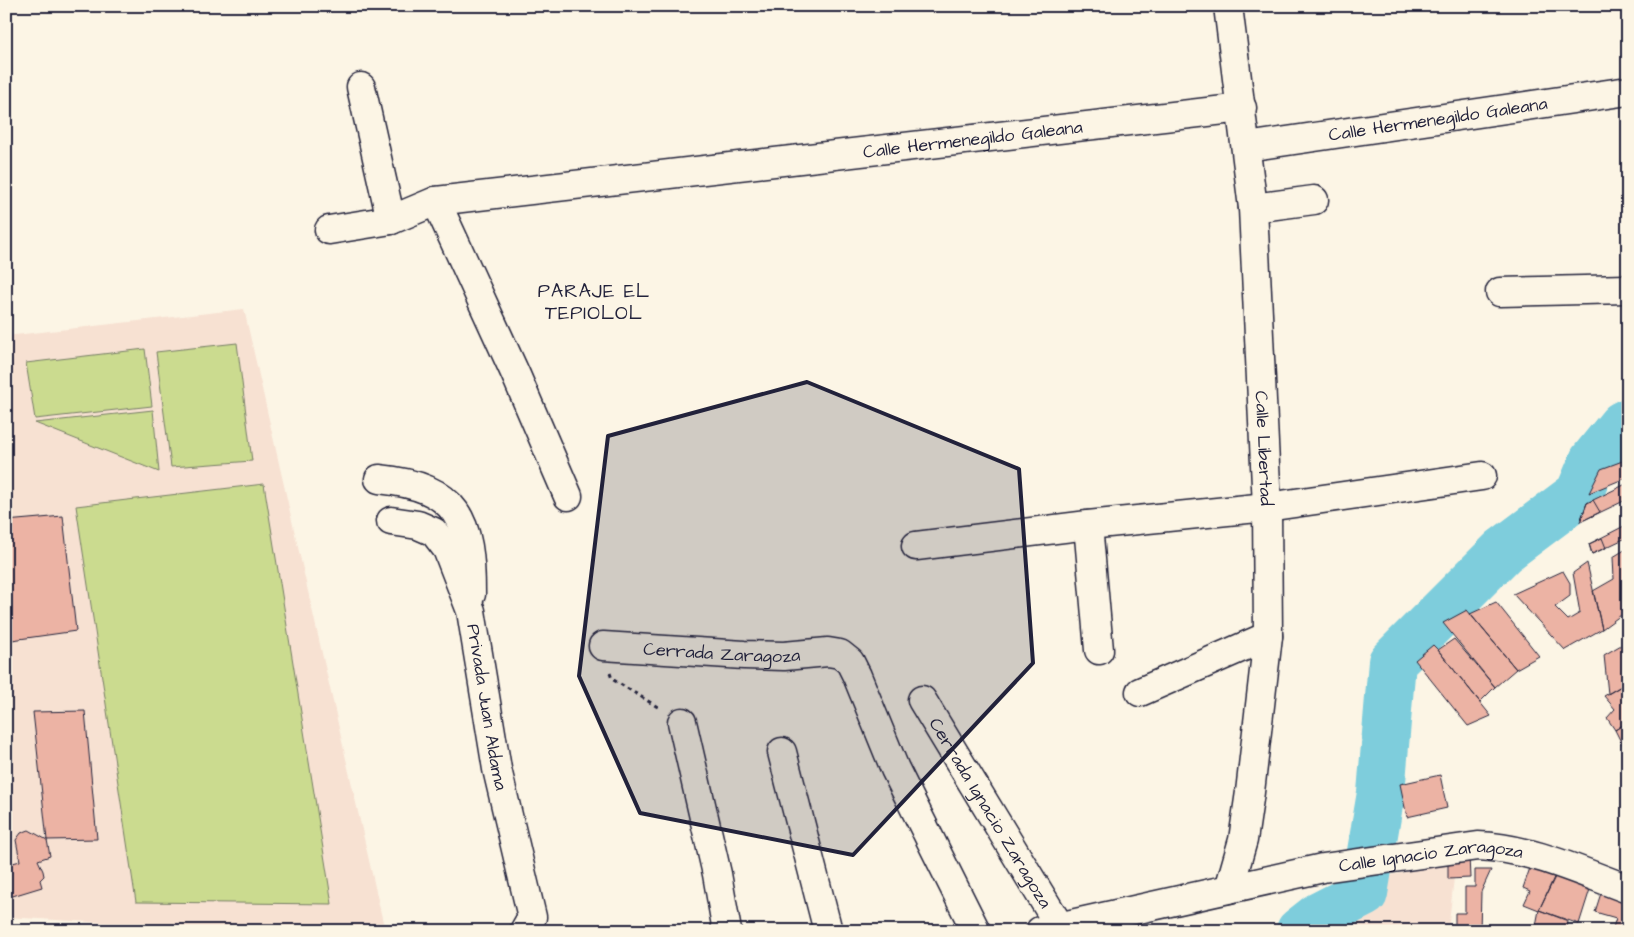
<svg xmlns="http://www.w3.org/2000/svg" width="1634" height="937" font-family="'Architects Daughter',sans-serif">
<rect width="100%" height="100%" fill="#fcf5e5"/>
<filter id="ink" filterUnits="userSpaceOnUse"><feTurbulence type="fractalNoise" baseFrequency=".02" numOctaves="2"/><feDisplacementMap in="SourceGraphic" scale="10" xChannelSelector="R" yChannelSelector="G"/><feConvolveMatrix kernelMatrix="1 2 1 2 8 2 1 2 1" color-interpolation-filters="sRGB"/></filter>
<g filter="url(#ink)">
<!-- built -->
<path fill="#f7e1d2" d="M244,309L385,931H240L6,917V336Z
M1448,862L1454,878L1448,931H1325L1384,903L1375,879Z"/>
<!-- green -->
<path fill="#cbdb8f" stroke="#767e65" d="M237,343L252,461L171,467L156,352Z
M145,349L152,406L35,419L26,363Z
M153,410L159,472L35,423Z
M264,484L332,904L136,902L76,506Z"/>
<g fill="none" stroke-linecap="round" stroke-linejoin="round">
<!-- river -->
<path stroke="#7ecddc" stroke-width="48" d="M1300,931L1319,916L1364,893L1381,793L1392,662L1503,551L1579,494L1593,461L1622,425L1628,422"/>
</g>
<!-- building -->
<path fill="#ecb3a4" stroke="#22223b" d="M1628,459V477L1589,493L1601,469Z
M1628,483V499L1580,522L1587,503Z
M1593,500L1600,512L1580,522L1587,503Z
M63,516L76,631L12,640L6,597V521Z
M1628,524V537L1592,554L1589,544Z
M1602,538L1606,548L1592,554L1589,544Z
M1628,548V596L1623,598L1628,610L1602,629L1593,591L1614,579L1613,557Z
M1587,563L1602,629L1565,650L1513,594L1563,571L1570,583V596L1555,607L1568,620L1580,613L1573,573Z
M1496,602L1539,656L1516,669L1470,614Z
M1467,610L1516,669L1495,687L1443,623Z
M1454,639L1495,687L1480,702L1438,650Z
M1628,641V682L1608,694L1604,655Z
M1433,645L1438,650L1491,716L1468,726L1415,660Z
M1628,682V722L1615,730L1607,718L1615,709L1604,696Z
M85,711L97,839L47,840L33,712Z
M1628,722V756L1615,730Z
M1440,775L1447,808L1407,817L1400,784Z
M29,830L47,840L50,856L38,860L43,871L44,876L40,880L42,887L6,898V865L20,861L16,840L21,833Z
M1448,856H1469L1470,878L1448,879Z
M1530,868L1555,877L1539,910L1524,904L1530,891L1523,888Z
M1475,870H1491L1481,892L1480,931H1455V913H1465V887H1475Z
M1557,871L1592,883L1579,924L1539,910Z
M1602,890L1628,899V931H1612L1616,918L1595,912Z
M1539,910L1568,921L1567,931H1535Z"/>
<g fill="none" stroke-linecap="round" stroke-linejoin="round">
<defs>
<g id="minor">
<path id="s1" d="M1228,6L1253,208L1267,507L1268,636L1250,792L1243,840L1229,889"/>
<path d="M361,87L391,220"/>
<path id="s2" d="M1246,147L1628,91"/>
<path d="M436,201L515,373L568,496"/>
<path d="M1253,208L1314,200"/>
<path id="s3" d="M329,230L391,220L436,201L1242,108"/>
<path d="M1500,292L1628,289"/>
<path d="M379,479C459,487 471,520 471,594"/>
<path id="s4" d="M391,521L418,525L434,532L447,549L471,611L497,769L532,917L524,931"/>
<path d="M1088,525L1099,650"/>
<path d="M916,546L1088,525L1267,507L1482,476"/>
<path id="s5" d="M603,646L744,655L784,656L828,652L840,654L850,662L857,676L895,769L976,931"/>
<path d="M1140,692L1268,636"/>
<path id="s6" d="M922,700L1060,927"/>
<path d="M682,722L717,874L727,931"/>
<path d="M782,752L828,931"/>
<path id="s7" d="M1040,931L1323,868L1478,846C1531,848 1579,871 1628,889"/>
</g>
</defs>
<!-- minor casing -->
<use href="#minor" stroke="#22223b" stroke-width="31"/>
<!-- path -->
<path stroke="#22223b" stroke-width="3" stroke-dasharray="4 4" stroke-linecap="butt" d="M610,673L612,679L661,709"/>
<!-- minor -->
<use href="#minor" stroke="#fcf5e5" stroke-width="28"/>
</g>
</g>
<!-- marked area -->
<path fill="#22223b" fill-opacity="0.2" stroke="#22223b" stroke-width="4" stroke-linejoin="round" d="M807,382L1019,469L1033,663L853,855L640,813L579,676L608,436Z"/>
<g text-anchor="middle" dominant-baseline="central" stroke-width="4" stroke-linejoin="round" paint-order="stroke">
<!-- street labels -->
<g font-size="18" fill="#22223b" stroke="#fcf5e5">
<text stroke="none"><textPath href="#s2" startOffset="194">Calle Hermenegildo Galeana</textPath></text>
<text stroke="none"><textPath href="#s3" startOffset="652">Calle Hermenegildo Galeana</textPath></text>
<text stroke="none"><textPath href="#s1" startOffset="444">Calle Libertad</textPath></text>
<text stroke="none"><textPath href="#s5" startOffset="119">Cerrada Zaragoza</textPath></text>
<text stroke="none"><textPath href="#s4" startOffset="230">Privada Juan Aldama</textPath></text>
<text stroke="none"><textPath href="#s6" startOffset="132">Cerrada Ignacio Zaragoza</textPath></text>
<text stroke="none"><textPath href="#s7" startOffset="399">Calle Ignacio Zaragoza</textPath></text>
</g>
<!-- neighbourhood labels -->
<g font-size="19" letter-spacing="1" fill="#22223b" stroke="#fcf5e5">
<text x="594" y="291">PARAJE EL<tspan x="594" dy="22">TEPIOLOL</tspan></text>
</g>
</g>
<!-- margin -->
<rect width="1634" height="937" fill="none" stroke="#fcf5e5" stroke-width="25"/>
<rect x="12" y="12" width="1609" height="912" fill="none" stroke="#22223b" stroke-width="2" filter="url(#ink)"/>
</svg>
